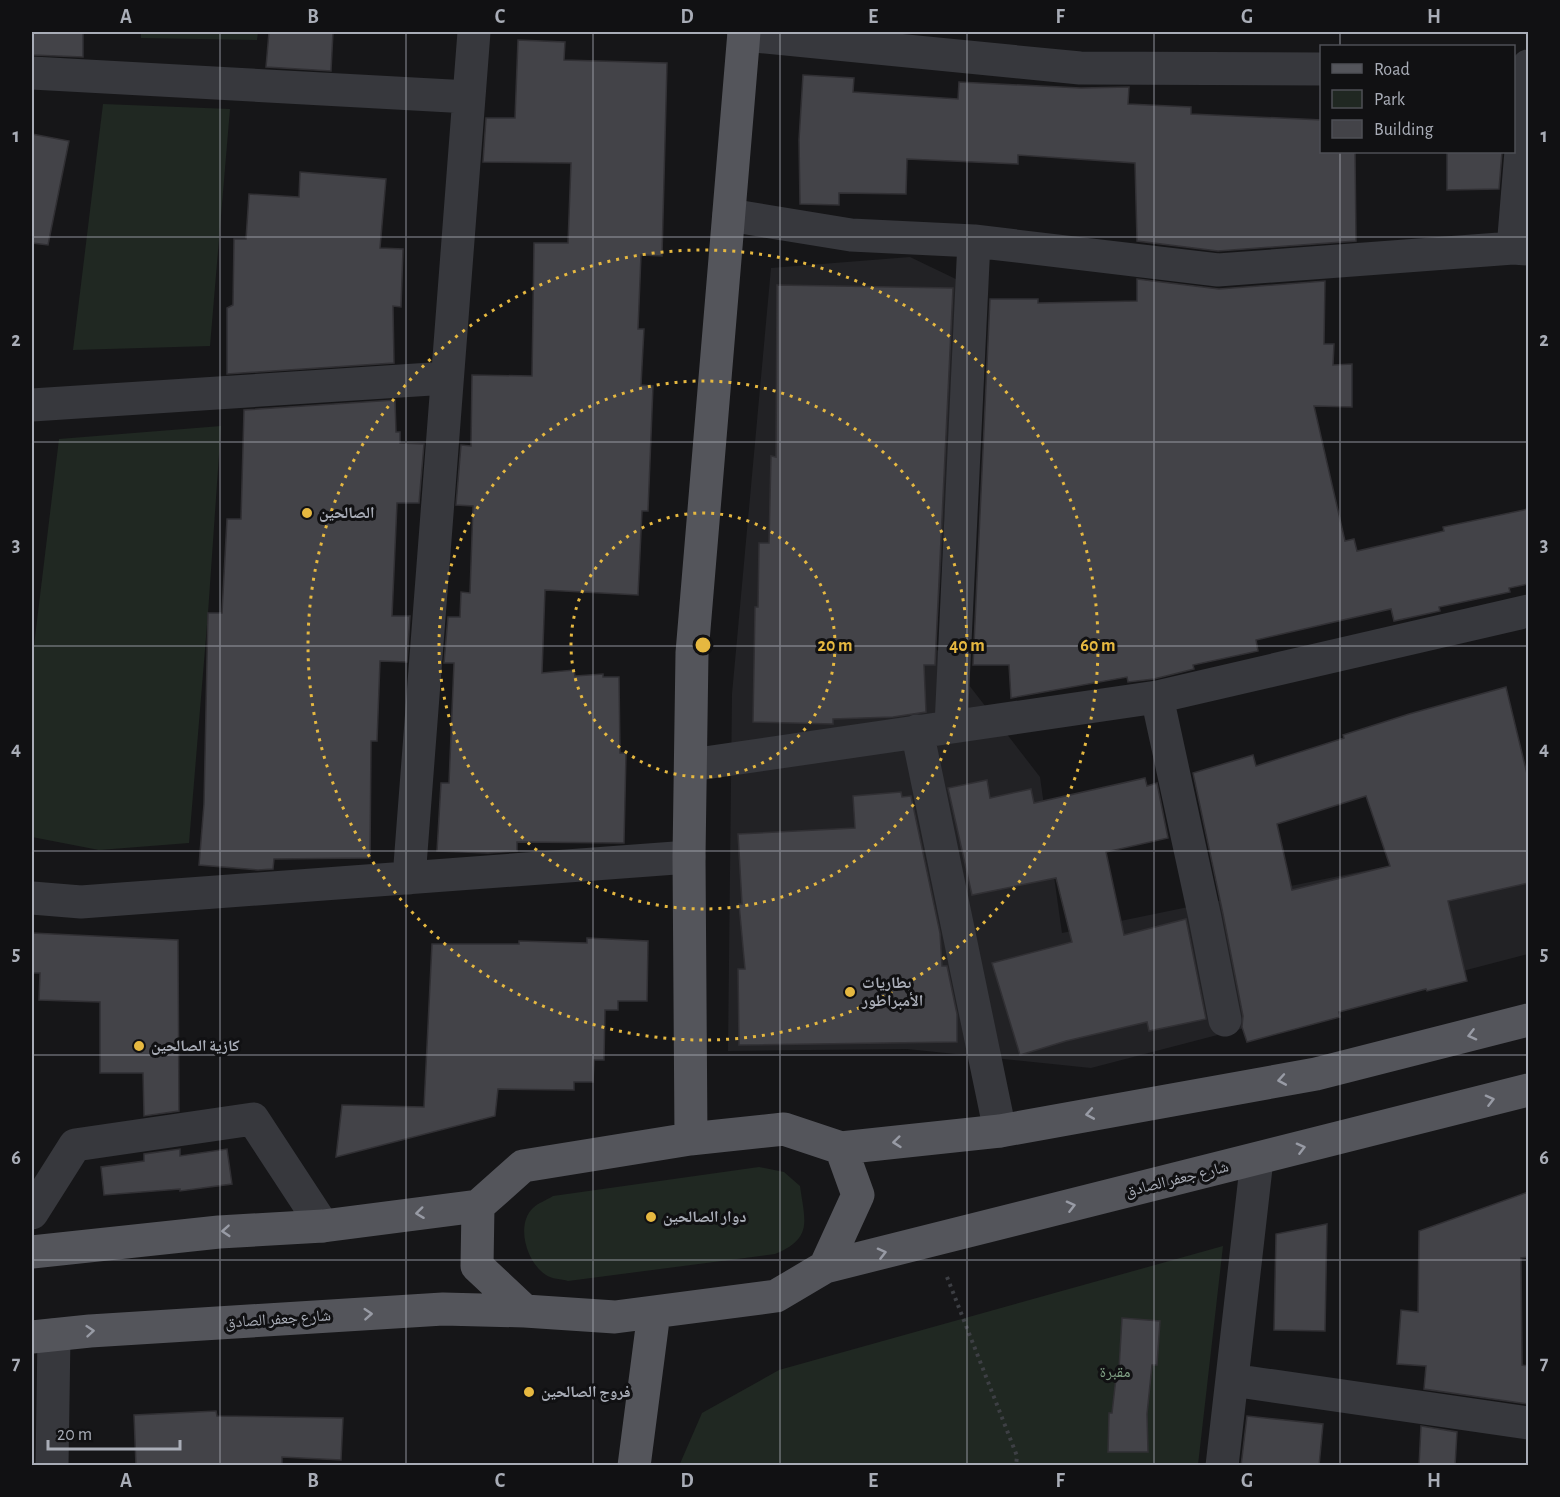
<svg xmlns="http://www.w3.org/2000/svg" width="1560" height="1497" font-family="'Alegreya Sans','Noto Naskh Arabic',sans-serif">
<rect width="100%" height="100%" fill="#161618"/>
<!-- built -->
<path fill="#222225" d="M910,257L960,281L936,649L955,667L1040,777L1062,933L1528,837V954L1091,1068L907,1049L728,1051L732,694L771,268Z"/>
<!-- green -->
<path fill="#202822" d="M141,32H258L257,40L141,38Z
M103,104L230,109L210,346L73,350Z
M221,426L208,613L189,843L99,850L32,837V662L59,439Z
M759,1167L784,1172L800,1186C805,1222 813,1238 775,1254L568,1281C562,1279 551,1279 546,1275C527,1263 515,1225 533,1208C538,1203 547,1200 553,1196Z
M1223,1246L1198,1465L679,1466L702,1413L779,1370Z"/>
<!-- building -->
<path fill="#434348" stroke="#313034" stroke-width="1.5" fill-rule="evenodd" d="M32,32H83V57L32,55Z
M269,32H333L331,71L266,67Z
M518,40L565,42L564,60L667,63L662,256L641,255L638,329H644L641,385L653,386L648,511H642L638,595L545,590L542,673L574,670L575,676L603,674V677H619L620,753H626L624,843L517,842V851L488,853L437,851L441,783H449L454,663H444L448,617H460L461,592L470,593L473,506L456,505L461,445L471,446L472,375L532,376L534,243H568L571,163L483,162L486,118H515Z
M803,75L854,78L853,92L958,99L959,82L1081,88L1129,87L1128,104L1191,107V114L1322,120V152H1355L1356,241L1218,251L1137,241L1135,163L1018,155V164L907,159L906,194L839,193V205L800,204L799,140Z
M32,134L69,141L48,245L32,243Z
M1447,152H1502L1499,189L1447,190Z
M300,172L386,179L380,248L403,249L401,307L393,306L394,363L227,374V308L233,305L234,239H246L249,194L299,197Z
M1137,279L1219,289L1325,281L1324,344H1334L1333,365L1352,364V407L1314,406L1345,541L1354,539L1357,551L1444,531L1443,527L1528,509V584L1509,588L1510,592L1439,607L1440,611L1394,621L1391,609L1256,640L1258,651L1193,665L1194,669L1154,679L1128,682L1127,677L1011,698L1009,665H973L990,299H1038V303L1137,301Z
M777,285L953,288L935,665H924L926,712L893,717L833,719V724L753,722L755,607H758L759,543H769L771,456L776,457Z
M395,400L396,432H400V443L424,444L419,503H397L392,616H410L407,662L380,661L377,741H371L370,858L274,859L273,869L258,870L199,865L204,804L208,613H222L227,519H241L244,410Z
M1506,687L1528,778V883L1448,901L1467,981L1427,991L1426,989L1339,1012L1340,1017L1247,1042L1242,1027L1243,1016L1223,914L1193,773L1253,755L1256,766L1344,738L1343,735L1409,714ZM1366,796L1390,866L1292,890L1277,824Z
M1145,778L1147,786L1157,783L1168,838L1106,852L1124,935L1186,919L1206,1019L1149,1031L1147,1022L1066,1041L1020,1055L992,963L1072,942L1056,878L972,895L948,788L987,780L990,798L1031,789L1034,803Z
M901,792L902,797L911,796L940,933L942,966H947L957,1014V1042L739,1045L738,969H745L739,904H742L738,834L855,828L853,796Z
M32,933L178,940L179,1111L144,1116L143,1073H100V1002L39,1000L40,973H32Z
M587,938L648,941L647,1001H618V1010H605L604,1060H594L593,1082H574V1090L498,1089L495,1116L336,1157L342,1105L424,1107L432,944H519V941L587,943Z
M180,1149V1156L227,1149L232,1184L180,1191V1189L104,1195L101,1167L144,1161V1154Z
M1528,1192V1257L1521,1258L1522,1365L1528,1366V1404L1424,1389L1426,1366L1397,1364L1401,1310L1418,1312L1419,1231Z
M1327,1224L1325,1331L1274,1330L1276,1234Z
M1122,1318L1160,1321L1157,1365H1152L1147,1414L1148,1452H1108L1109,1413H1112L1117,1369H1119Z
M216,1411L217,1416L343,1418L341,1460L282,1457V1466H136L134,1415Z
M1247,1416L1323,1424L1319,1466H1241Z
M1421,1426L1457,1432L1455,1466H1419Z"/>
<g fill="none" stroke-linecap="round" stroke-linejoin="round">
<!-- path -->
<path stroke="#3d3f44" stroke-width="4" stroke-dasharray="3 4.5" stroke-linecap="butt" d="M947,1277L1017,1456L1016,1466"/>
<!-- minor -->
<path stroke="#37383d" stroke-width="33" d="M744,35L1080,68L1322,69
M32,73L469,97
M729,215L851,235L974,241L1218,270L1513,248L1528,249
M1513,248L1528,66
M32,405L447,378
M1157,697L1205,918L1225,1020
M951,726L974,241
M917,731L1000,1131
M691,765L1157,697L1528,611
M409,878L474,32
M32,898L81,902L689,857
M32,1213L75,1145L253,1119L323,1226
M1232,1380L1528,1423
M52,1466L54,1335
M1222,1466L1257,1159"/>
<!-- major -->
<path stroke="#54555b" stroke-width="33" d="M784,1129L841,1148L858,1195L825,1267L776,1296L615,1317L525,1311L477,1266L478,1206L523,1166L690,1139Z
M691,1139L689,857L692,653L744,32
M841,1148L1000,1131L1316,1074L1528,1020
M32,1252L219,1232L323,1226L478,1206
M825,1267L1528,1090
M32,1337L90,1331L443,1309L525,1311
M634,1466L654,1312"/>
</g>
<!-- one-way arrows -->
<defs><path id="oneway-chevron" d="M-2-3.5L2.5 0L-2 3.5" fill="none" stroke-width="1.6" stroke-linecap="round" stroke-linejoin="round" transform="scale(1.5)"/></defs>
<g stroke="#989ba5">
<use href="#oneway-chevron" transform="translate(1472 1035) rotate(166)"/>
<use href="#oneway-chevron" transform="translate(1282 1080) rotate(170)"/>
<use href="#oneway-chevron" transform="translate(1490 1100) rotate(-14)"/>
<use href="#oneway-chevron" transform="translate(1090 1114) rotate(170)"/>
<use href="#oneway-chevron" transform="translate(897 1142) rotate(174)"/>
<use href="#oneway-chevron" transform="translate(1301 1148) rotate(-14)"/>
<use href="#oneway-chevron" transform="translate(1071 1206) rotate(-14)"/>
<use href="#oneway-chevron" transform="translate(420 1213) rotate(173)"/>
<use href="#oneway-chevron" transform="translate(226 1231) rotate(176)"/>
<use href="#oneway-chevron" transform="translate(882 1253) rotate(-14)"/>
<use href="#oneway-chevron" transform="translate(368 1314) rotate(-4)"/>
<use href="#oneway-chevron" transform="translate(90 1331) rotate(-5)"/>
</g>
<!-- grid -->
<path fill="none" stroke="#a9adb7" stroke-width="1.5" stroke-opacity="0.55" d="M220,32V1466M406,32V1466M593,32V1466M780,32V1466M967,32V1466M1154,32V1466M1340,32V46M1340,152V1466M32,237H1528M32,442H1528M32,646H1528M32,851H1528M32,1055H1528M32,1260H1528"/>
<!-- distance rings -->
<g fill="none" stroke="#e6b840" stroke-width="3" stroke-dasharray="3 6">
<circle cx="703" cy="645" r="132"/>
<circle cx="703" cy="645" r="264"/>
<circle cx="703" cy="645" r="395"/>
</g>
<!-- markers -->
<g fill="#e6b840" stroke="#111113" stroke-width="2">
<circle cx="307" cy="513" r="6"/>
<circle cx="850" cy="992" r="6"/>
<circle cx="139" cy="1046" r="6"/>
<circle cx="651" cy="1217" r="6"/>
<circle cx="529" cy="1392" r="6"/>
</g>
<g text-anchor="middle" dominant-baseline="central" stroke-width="6" stroke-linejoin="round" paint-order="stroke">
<!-- poi labels -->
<g font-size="16" font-weight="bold" fill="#a9adb7" stroke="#111113" text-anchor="start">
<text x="319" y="513">الصالحين</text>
<text x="862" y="983">بطاريات<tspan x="862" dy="18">الأمبراطور</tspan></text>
<text x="151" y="1046">كازية الصالحين</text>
<text x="663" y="1217">دوار الصالحين</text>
<text x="541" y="1392">فروج الصالحين</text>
</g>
<!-- street labels -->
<g font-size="16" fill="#a9adb7" stroke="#111113">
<text transform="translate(1177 1179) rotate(-14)">شارع جعفر الصادق</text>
<text transform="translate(278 1319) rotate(-4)">شارع جعفر الصادق</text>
</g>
<!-- park labels -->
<g font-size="16" fill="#81a185" stroke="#111113">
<text x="1115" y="1372">مقبرة</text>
</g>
</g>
<circle cx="703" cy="645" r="9" fill="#e6b840" stroke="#111113" stroke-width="3"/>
<g font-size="18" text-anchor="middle" font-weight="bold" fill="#e6b840" stroke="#111113" stroke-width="6" stroke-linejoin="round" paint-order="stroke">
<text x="835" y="651">20 m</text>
<text x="967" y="651">40 m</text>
<text x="1098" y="651">60 m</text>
</g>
<!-- border -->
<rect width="1560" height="1497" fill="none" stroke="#111113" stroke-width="66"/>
<!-- legend -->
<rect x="1320" y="45" width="195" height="108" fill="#111113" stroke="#4e4f55" stroke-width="1.5"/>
<rect x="1332" y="64" width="30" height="9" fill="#54555b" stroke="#4e4f55" stroke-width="1.5"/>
<text x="1374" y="75" font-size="18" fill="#a9adb7">Road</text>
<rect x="1332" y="90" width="30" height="18" fill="#202822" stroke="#4e4f55" stroke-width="1.5"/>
<text x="1374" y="105" font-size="18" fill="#a9adb7">Park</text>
<rect x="1332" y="120" width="30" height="18" fill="#434348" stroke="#4e4f55" stroke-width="1.5"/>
<text x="1374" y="135" font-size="18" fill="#a9adb7">Building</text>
<!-- scale -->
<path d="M48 1440v9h132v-9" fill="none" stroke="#a9adb7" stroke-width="3"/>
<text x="57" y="1440" font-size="18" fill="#a9adb7" stroke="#111113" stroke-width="4.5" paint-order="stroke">20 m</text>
<rect x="33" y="33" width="1494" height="1431" fill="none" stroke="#a9adb7" stroke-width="2"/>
<g font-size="20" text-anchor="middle" font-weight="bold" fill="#a9adb7">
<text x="126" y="23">A</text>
<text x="313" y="23">B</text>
<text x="500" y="23">C</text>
<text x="687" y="23">D</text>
<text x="873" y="23">E</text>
<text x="1060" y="23">F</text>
<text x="1247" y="23">G</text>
<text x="1434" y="23">H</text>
<text x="16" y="142">1</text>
<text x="1544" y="142">1</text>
<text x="16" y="346">2</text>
<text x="1544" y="346">2</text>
<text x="16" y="551">3</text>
<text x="1544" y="551">3</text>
<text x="16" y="755">4</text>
<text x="1544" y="755">4</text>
<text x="16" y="960">5</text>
<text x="1544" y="960">5</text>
<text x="16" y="1164">6</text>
<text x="1544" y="1164">6</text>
<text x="16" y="1369">7</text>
<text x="1544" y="1369">7</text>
<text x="126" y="1487">A</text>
<text x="313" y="1487">B</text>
<text x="500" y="1487">C</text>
<text x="687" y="1487">D</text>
<text x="873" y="1487">E</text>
<text x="1060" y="1487">F</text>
<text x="1247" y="1487">G</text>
<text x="1434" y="1487">H</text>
</g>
</svg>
